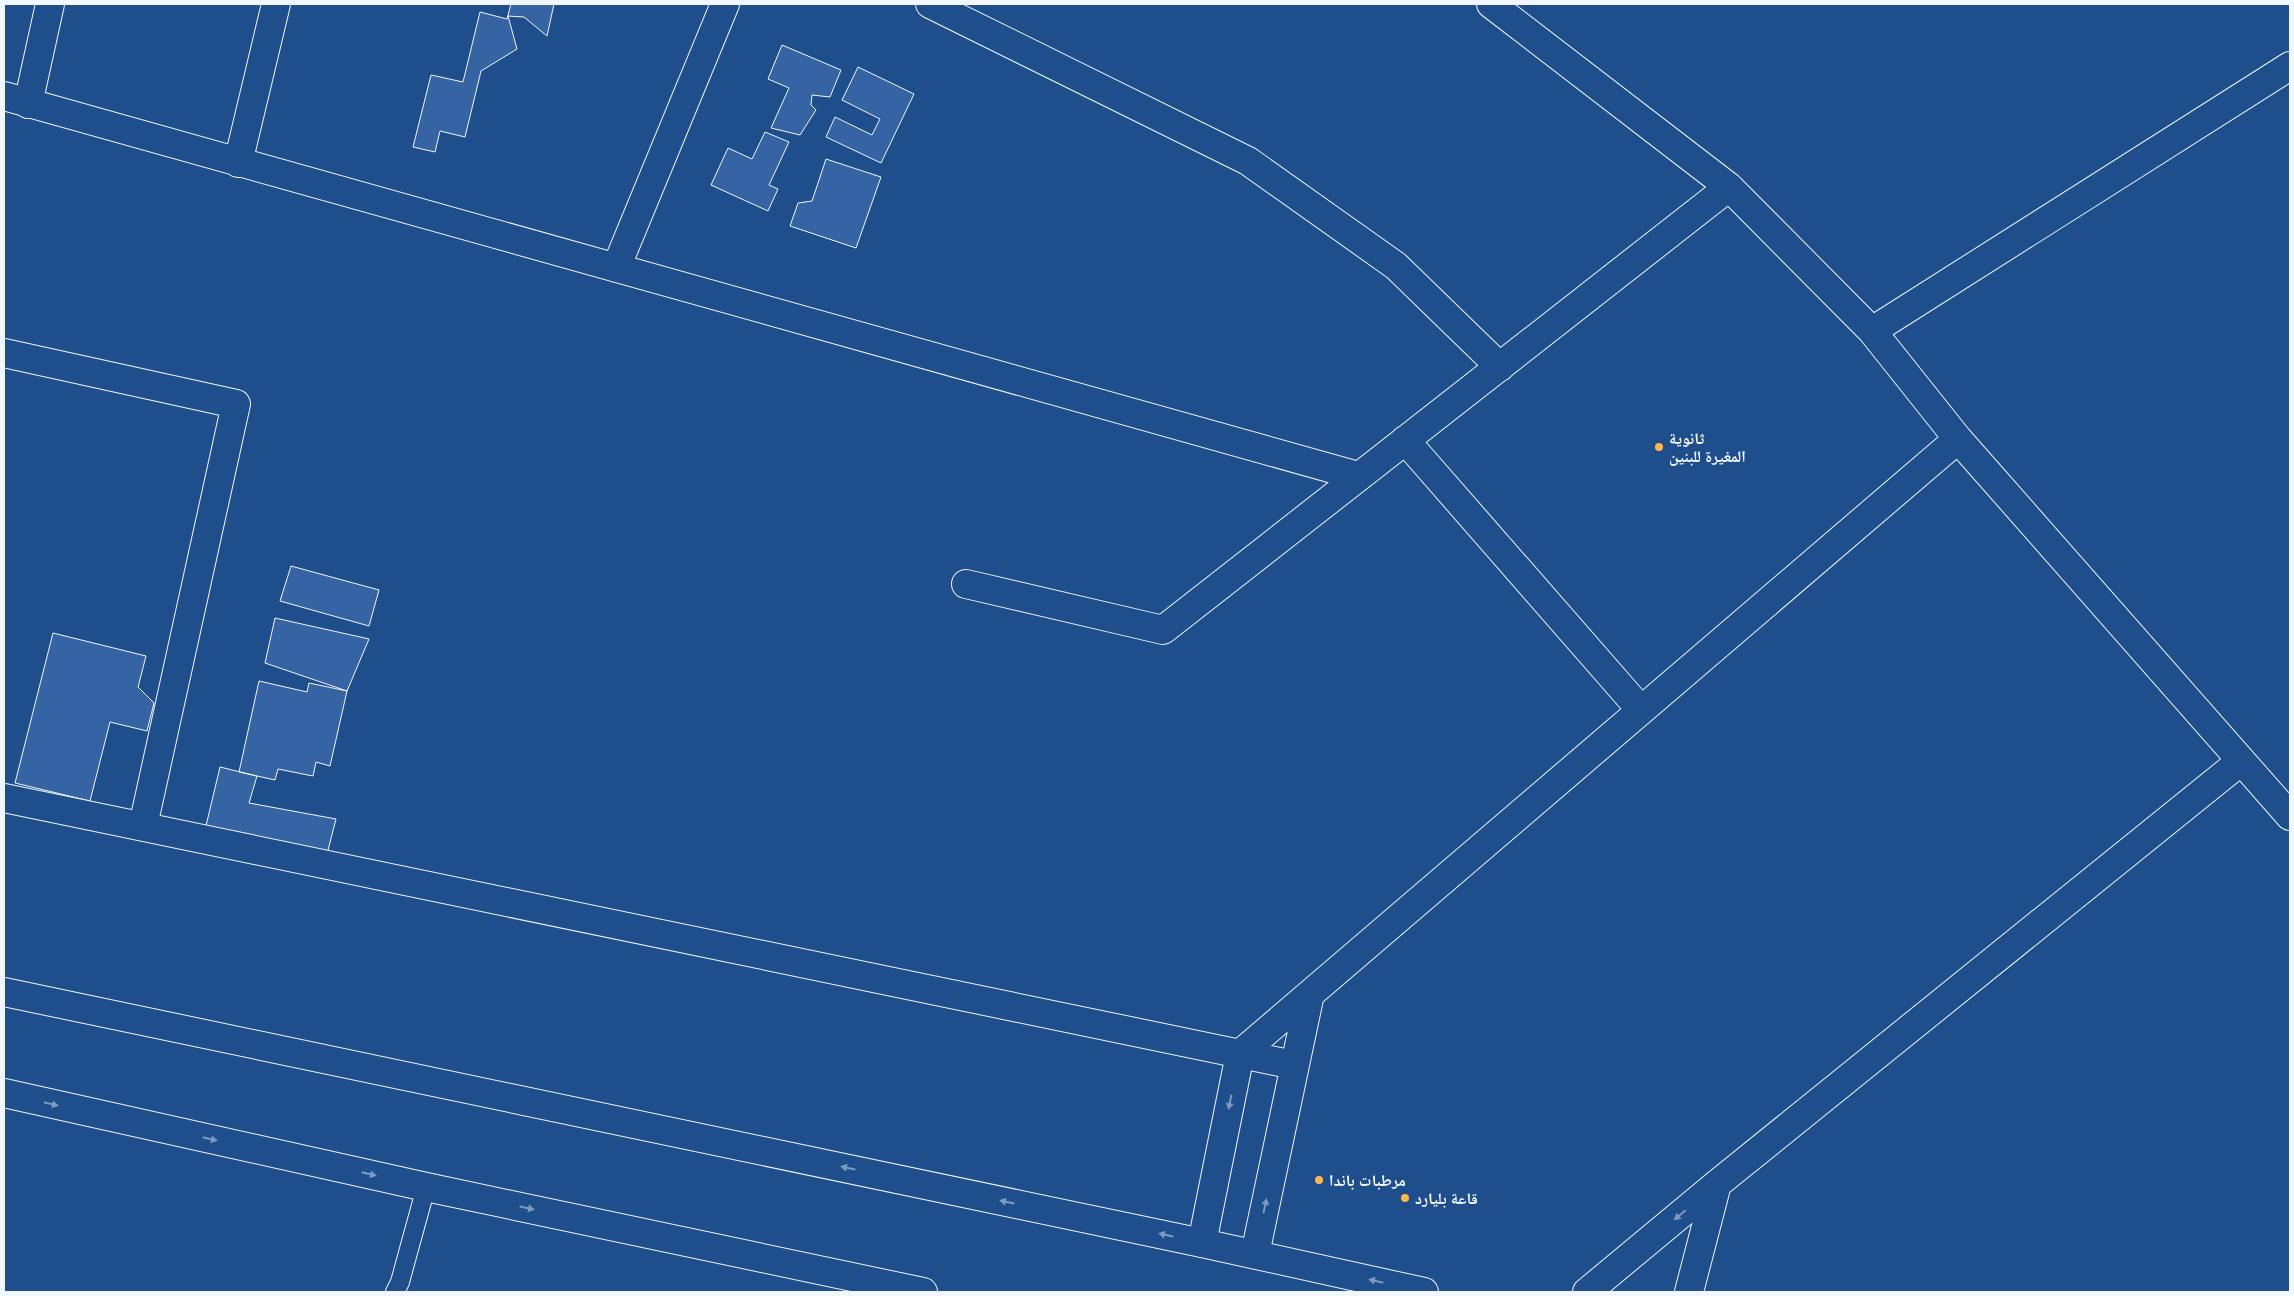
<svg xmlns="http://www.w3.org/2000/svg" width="2294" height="1296" font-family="'PT Sans','Noto Naskh Arabic',sans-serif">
<rect width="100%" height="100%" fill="#1f4e8c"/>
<!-- building -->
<path fill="#3563a3" stroke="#f2f6ff" d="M511,4H554L547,36L524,17L508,16L517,49L481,71L465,137L440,131L435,152L413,147L431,75L463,82L480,12L507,19Z
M782,45L841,70L830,97L812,95L811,105L816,110L800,135L771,128L789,88L768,79Z
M858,67L914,94L881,163L826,137L835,117L872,135L880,119L842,100Z
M765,132L789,142L769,185L778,189L768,211L711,185L728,148L752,159Z
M826,159L881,177L856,248L790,226L798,203L812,201Z
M291,566L379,590L369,626L280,601Z
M275,618L369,639L347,691L265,663Z
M53,633L146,656L138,687L154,703L147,731L110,722L90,801L15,783Z
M259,681L307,692L309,683L347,691L330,766L316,762L313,776L278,769L275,780L239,772Z
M220,767L257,776L249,803L336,819L325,862L205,830Z"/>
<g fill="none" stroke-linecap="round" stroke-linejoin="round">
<defs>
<path id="lane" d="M395,1292L400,1282L426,1187"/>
<path id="street" d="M930,4L1248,161L1396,266L1500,367
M1491,4L1729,187L1872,331L1958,439L2290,816
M4,96L1358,476
M28,104L50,4
M238,163L276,4
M616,268L725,4
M1872,331L2290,66
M4,353L236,404L143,826
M1405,440L1641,710
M966,584L1163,630L1729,187
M4,798L1294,1065
M1202,1243L1240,1054L1958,439
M1255,1254L1310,994
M1587,1292L1717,1184L2241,761
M1689,1292L1717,1184"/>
<path id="primary" d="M4,992L1202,1243L1424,1292
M4,1093L426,1187L923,1292"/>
</defs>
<!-- lane casing -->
<use href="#lane" stroke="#f2f6ff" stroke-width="20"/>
<!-- street casing -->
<use href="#street" stroke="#f2f6ff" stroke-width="30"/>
<!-- primary casing -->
<use href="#primary" stroke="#f2f6ff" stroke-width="30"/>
<!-- lane -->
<use href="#lane" stroke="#1f4e8c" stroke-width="18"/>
<!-- street -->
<use href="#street" stroke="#1f4e8c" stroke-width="28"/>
<!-- primary -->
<use href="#primary" stroke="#1f4e8c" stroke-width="28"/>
</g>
<!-- one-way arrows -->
<defs><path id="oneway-solid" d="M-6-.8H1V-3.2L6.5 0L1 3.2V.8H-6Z" transform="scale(1.25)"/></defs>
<g fill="#7e9ac0">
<use href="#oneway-solid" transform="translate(1230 1102) rotate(101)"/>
<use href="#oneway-solid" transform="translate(51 1104) rotate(13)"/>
<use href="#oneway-solid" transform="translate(210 1139) rotate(13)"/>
<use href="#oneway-solid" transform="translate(848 1168) rotate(-168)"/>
<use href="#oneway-solid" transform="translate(369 1174) rotate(13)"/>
<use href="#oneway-solid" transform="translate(1007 1202) rotate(-168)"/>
<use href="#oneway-solid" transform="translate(1265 1206) rotate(-78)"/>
<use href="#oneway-solid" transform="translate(527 1208) rotate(12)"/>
<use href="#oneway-solid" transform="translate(1680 1215) rotate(140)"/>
<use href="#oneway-solid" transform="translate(1166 1235) rotate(-168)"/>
<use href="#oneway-solid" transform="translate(1376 1281) rotate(-167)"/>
</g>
<!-- markers -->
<g fill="#ffb74d" stroke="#1f4e8c" stroke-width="2">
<circle cx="1659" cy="447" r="5"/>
<circle cx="1319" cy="1180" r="5"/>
<circle cx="1405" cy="1198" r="5"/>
</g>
<g text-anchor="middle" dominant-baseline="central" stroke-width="4" stroke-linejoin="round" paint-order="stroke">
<!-- poi labels -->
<g font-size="16" font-weight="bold" fill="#f2f6ff" stroke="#1f4e8c" text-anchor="start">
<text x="1669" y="438">ثانوية<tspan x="1669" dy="18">المغيرة للبنين</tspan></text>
<text x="1329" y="1180">مرطبات باندا</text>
<text x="1415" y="1198">قاعة بليارد</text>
</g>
</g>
<!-- border -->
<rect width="2294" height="1296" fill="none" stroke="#f2f6ff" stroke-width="10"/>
</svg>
